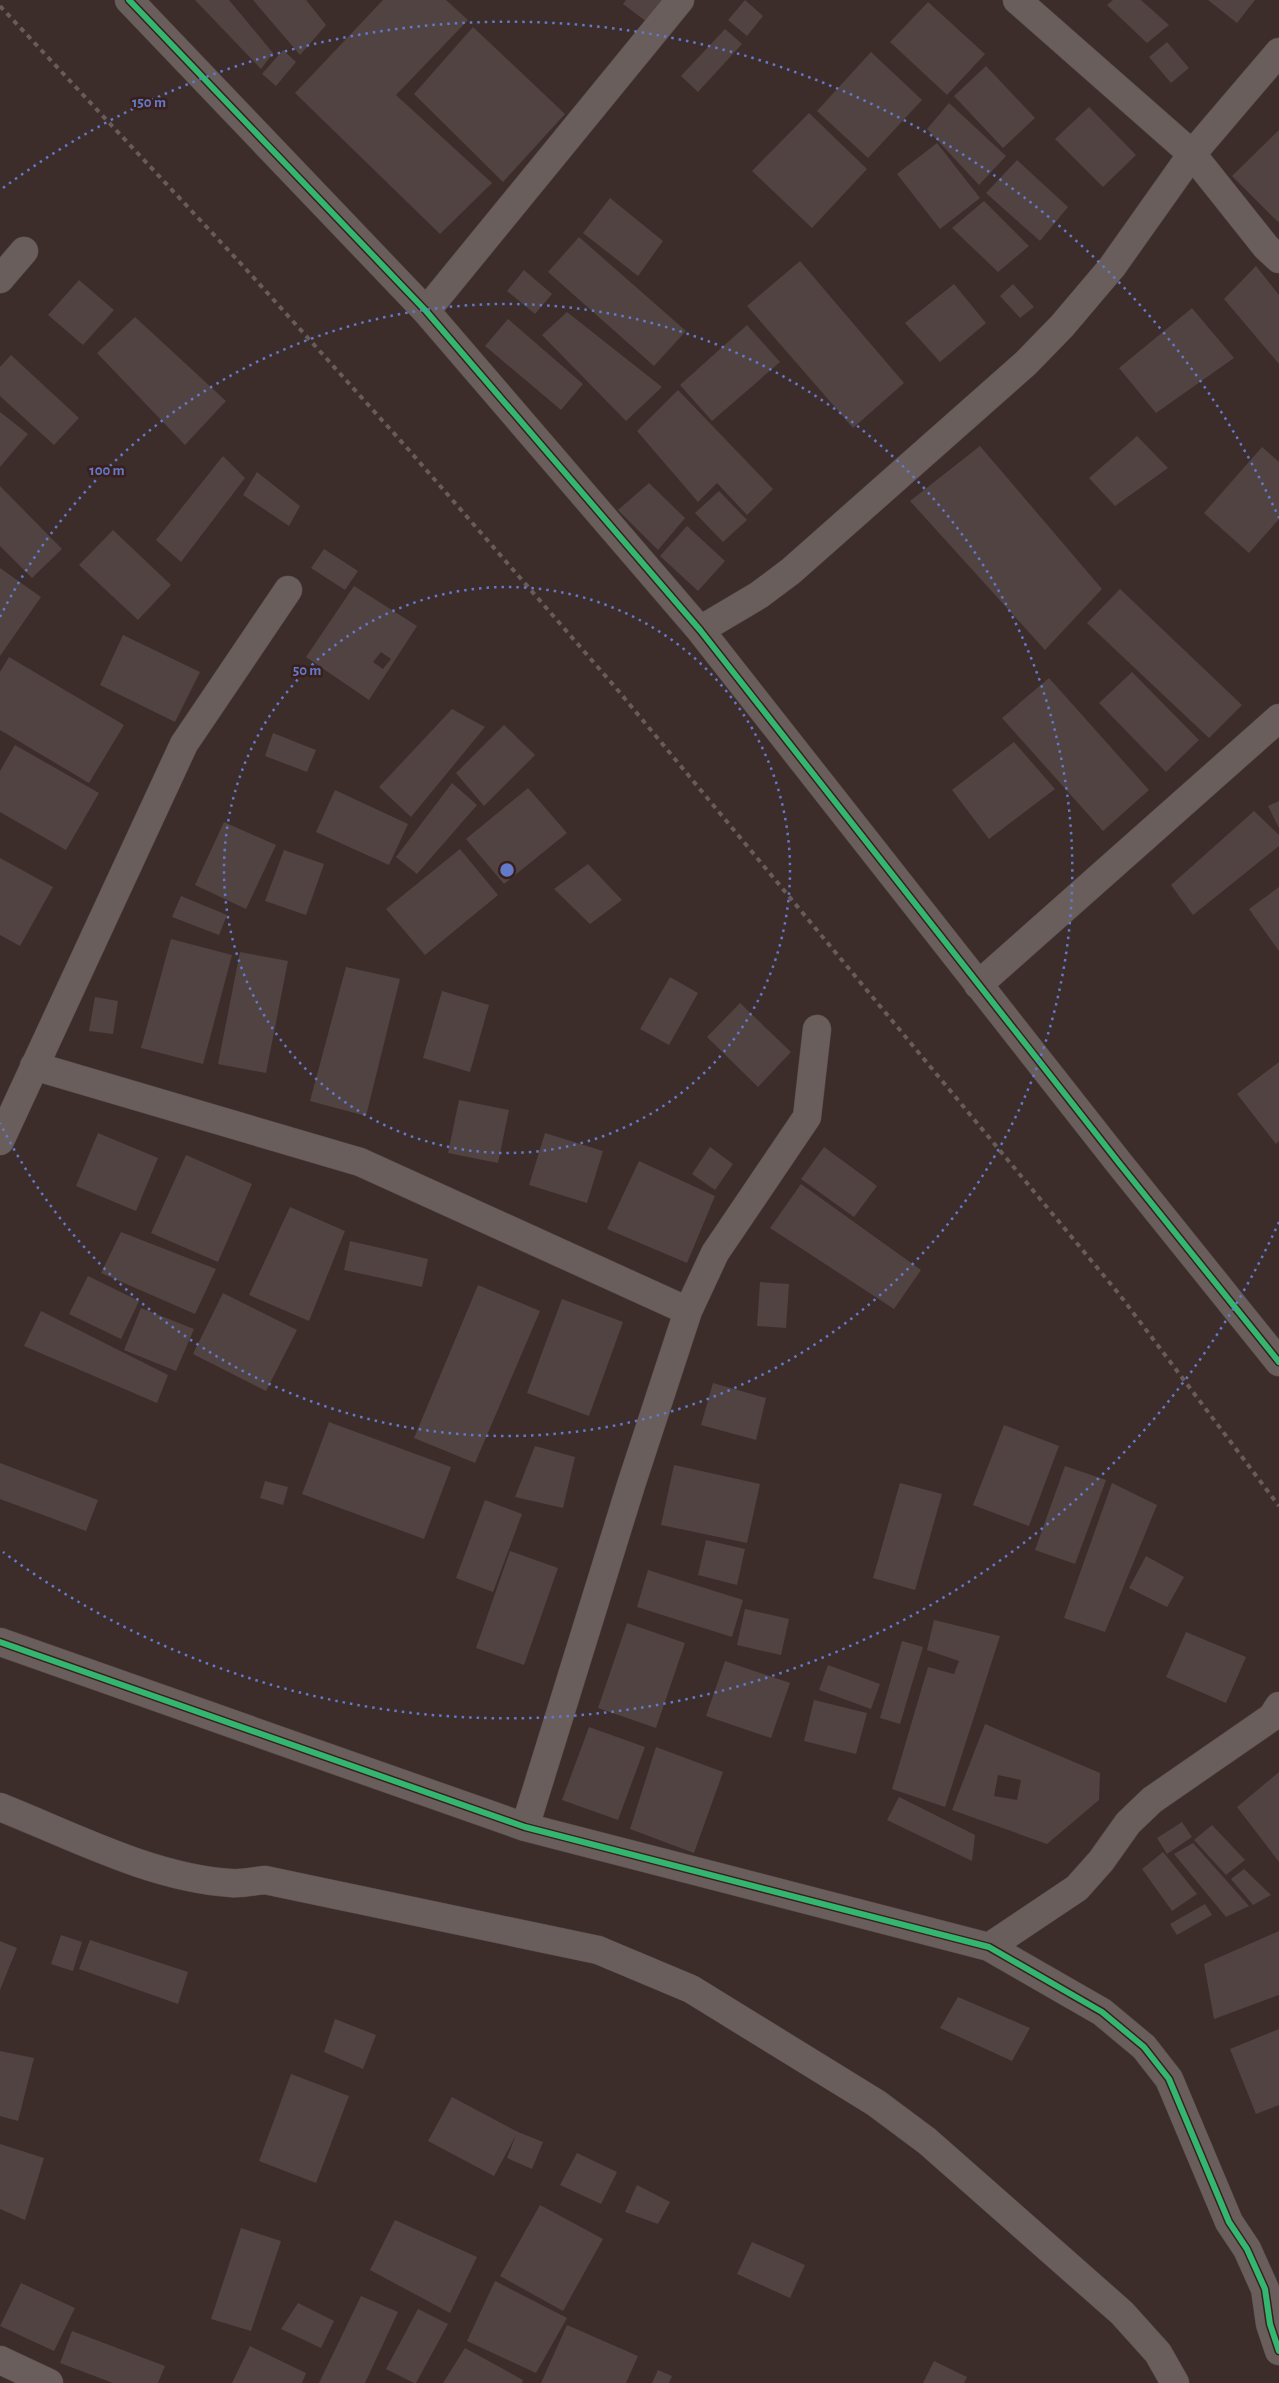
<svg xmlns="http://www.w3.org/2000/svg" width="1279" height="2383" font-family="'Alegreya Sans',sans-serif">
<rect width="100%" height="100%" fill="#3c2d2b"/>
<!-- building -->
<path fill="#514342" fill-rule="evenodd" d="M195,0H229L273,53L261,69Z
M253,0H306L326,25L300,55Z
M383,0H446L468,20L396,95L492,183L440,234L295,93Z
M626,0H665L647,22L623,4Z
M745,0L763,16L747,36L728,20Z
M1113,0H1141L1169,25L1147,43L1107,5Z
M1208,0H1255L1237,23Z
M928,2L985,54L947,95L890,42Z
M473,27L565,114L503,182L414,94Z
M725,29L742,44L698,92L681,76Z
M1167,42L1189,68L1171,83L1149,57Z
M283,50L296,62L276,86L262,74Z
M871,52L922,100L868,158L817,111Z
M986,66L1035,118L1003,148L954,96Z
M949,103L1006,156L979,185L927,129Z
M1089,107L1136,155L1103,187L1055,139Z
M809,113L867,169L812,228L752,171Z
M1279,130V221L1278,222L1232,176Z
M937,143L980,198L940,229L897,174Z
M1017,160L1068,207L1040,241L986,193Z
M610,198L663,241L638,276L583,233Z
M984,201L1029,246L998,272L952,228Z
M579,237L686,331L654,366L548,272Z
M800,261L904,383L853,428L747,306Z
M1256,266L1279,295V364L1224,299Z
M524,270L552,294L535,314L507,291Z
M79,280L114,310L83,345L48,315Z
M954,284L986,323L940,362L905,323Z
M1013,284L1034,307L1020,318L1000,296Z
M1192,308L1234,358L1156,413L1119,368Z
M567,312L662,387L626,421L542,335Z
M135,317L226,401L185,445L97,353Z
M508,319L583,384L561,410L485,346Z
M747,325L780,362L712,421L680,385Z
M11,355L79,418L54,445L0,396V367Z
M678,390L773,489L747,515L717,483L698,502L637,431Z
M0,412L28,434L0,467Z
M1137,436L1168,468L1115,506L1089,478Z
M980,446L1102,589L1045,650L910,501Z
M1262,447L1279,462V519L1249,553L1204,513Z
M223,456L245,478L181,562L156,540Z
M257,472L300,506L289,526L243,495Z
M649,483L685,518L658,550L618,510Z
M0,486L62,549L32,578L0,546Z
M719,491L747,520L723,542L695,513Z
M687,526L725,561L698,591L660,556Z
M113,530L171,585L138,620L79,565Z
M324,549L358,571L345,590L311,568Z
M0,568L41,597L0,656Z
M354,586L417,626L369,700L306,657ZM381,652L391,659L383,669L373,662Z
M1120,589L1242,705L1209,738L1087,623Z
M123,635L200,672L175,722L100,685Z
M9,657L124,725L89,783L0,730V672Z
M1132,672L1199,740L1166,772L1099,703Z
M1049,678L1149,790L1103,831L1002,718Z
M452,709L485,727L411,817L379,787Z
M504,725L535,755L484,806L456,773Z
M273,733L316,750L307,772L265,756Z
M1014,742L1055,789L989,839L952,790Z
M15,745L99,793L66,850L0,812V771Z
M452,783L477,805L417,874L396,857Z
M528,788L567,833L504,884L466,839Z
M335,790L408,824L389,865L316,832Z
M1279,801V828L1268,806Z
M1254,811L1279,835V846L1193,915L1171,885Z
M224,822L276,845L246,909L195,885Z
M460,849L498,895L425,955L386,909Z
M284,850L324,864L306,915L265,901Z
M0,858L53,887L20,946L0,935Z
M588,864L622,900L590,924L554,889Z
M1279,887V951L1249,909Z
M181,896L227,915L219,935L172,917Z
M171,939L232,955L203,1064L141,1048Z
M240,952L288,961L266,1073L218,1064Z
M346,967L400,979L366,1116L310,1101Z
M670,977L698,993L669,1045L640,1029Z
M442,991L489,1005L470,1072L423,1058Z
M95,997L118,1001L113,1034L89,1031Z
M740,1003L791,1052L758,1087L707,1037Z
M1279,1062V1141L1276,1144L1237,1094Z
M459,1100L509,1110L498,1163L448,1153Z
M98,1133L158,1158L136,1211L76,1186Z
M545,1133L603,1151L587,1203L529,1185Z
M710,1147L733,1164L715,1190L692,1174Z
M824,1147L877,1186L854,1217L801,1179Z
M186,1155L252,1184L218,1262L151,1233Z
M639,1161L715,1196L687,1263L607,1229Z
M801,1184L921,1270L894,1309L770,1228Z
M290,1207L345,1231L309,1321L249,1295Z
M121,1232L216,1269L195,1314L101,1273Z
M350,1241L428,1259L422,1287L344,1270Z
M88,1276L139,1301L121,1339L69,1314Z
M760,1282L789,1284L786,1328L757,1326Z
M478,1285L540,1311L475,1463L414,1438Z
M223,1293L297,1330L266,1391L193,1354Z
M562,1299L623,1322L589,1416L527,1393Z
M141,1308L194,1329L176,1371L124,1350Z
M41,1311L168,1375L157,1403L24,1346Z
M713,1383L766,1398L756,1440L701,1425Z
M329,1422L451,1467L424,1539L302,1494Z
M1004,1425L1059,1446L1029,1526L973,1505Z
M535,1446L575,1457L563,1508L515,1497Z
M0,1463L98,1500L86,1531L0,1499Z
M674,1465L760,1484L747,1543L661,1525Z
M1065,1466L1106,1480L1075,1564L1035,1550Z
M265,1481L288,1487L283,1505L260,1498Z
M900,1483L942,1494L915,1590L873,1578Z
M1112,1483L1157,1505L1105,1632L1064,1618Z
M485,1500L522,1514L493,1592L456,1578Z
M706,1540L745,1549L737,1585L698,1575Z
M510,1551L558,1568L524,1665L476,1648Z
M1146,1556L1184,1577L1167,1607L1129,1588Z
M648,1570L743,1600L732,1637L637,1607Z
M745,1609L789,1619L781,1655L737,1645Z
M934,1620L1000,1636L945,1807L892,1789L928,1667L954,1674L959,1661L927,1650Z
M627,1623L685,1643L656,1728L598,1708Z
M1186,1632L1246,1657L1226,1703L1166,1677Z
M902,1641L923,1647L900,1724L880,1718Z
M725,1661L790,1683L771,1738L706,1716Z
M828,1665L880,1684L871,1709L819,1690Z
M814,1700L867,1713L856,1754L804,1741Z
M985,1724L1100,1773L1099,1800L1047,1844L952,1810ZM998,1775L1021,1780L1017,1800L994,1796Z
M589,1727L645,1747L618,1820L562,1800Z
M656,1747L723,1772L694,1853L630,1829Z
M1279,1772V1862L1237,1807Z
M899,1797L975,1835L972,1861L887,1820Z
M1182,1822L1192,1837L1167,1854L1157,1838Z
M1212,1825L1245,1860L1226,1875L1194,1840Z
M1193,1843L1249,1906L1226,1917L1174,1854Z
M1163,1852L1197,1894L1172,1911L1142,1869Z
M1244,1869L1271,1895L1253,1905L1231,1879Z
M1205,1904L1212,1915L1177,1935L1170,1924Z
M1279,1931V1995L1214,2019L1204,1964Z
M61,1935L82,1942L73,1971L51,1964Z
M90,1940L188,1972L178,2004L79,1969Z
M0,1941L17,1948L0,1990Z
M958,1997L1030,2028L1012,2061L940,2028Z
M335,2019L376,2035L363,2069L324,2052Z
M1279,2029V2105L1256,2114L1230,2049Z
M0,2051L34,2058L18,2121L0,2116Z
M291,2074L349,2096L316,2183L259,2161Z
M452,2097L518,2132L543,2142L532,2169L507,2158L516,2135L494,2176L428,2141Z
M0,2144L44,2158L25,2220L0,2209Z
M577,2153L617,2172L601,2204L560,2185Z
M637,2185L670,2202L658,2224L625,2212Z
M540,2205L603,2239L563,2311L500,2276Z
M395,2220L477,2257L450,2313L370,2270Z
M241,2228L281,2241L251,2331L211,2319Z
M752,2242L805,2265L790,2298L737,2274Z
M495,2281L567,2318L536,2373L467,2341Z
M21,2283L75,2308L54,2351L0,2326Z
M361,2296L398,2312L365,2383H319Z
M298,2303L334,2321L321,2348L281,2329Z
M418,2309L448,2324L416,2383H414L386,2369Z
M567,2325L638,2356L626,2383H541Z
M72,2331L165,2366L158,2383H113L60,2363Z
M250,2346L306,2373L302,2383H232Z
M465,2348L523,2380L522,2383H443Z
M934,2361L967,2377L964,2383H923Z
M658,2370L672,2376L669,2383H652Z"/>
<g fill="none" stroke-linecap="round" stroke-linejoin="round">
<defs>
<path id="minor" d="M129,0L426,311L700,630L1119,1163L1279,1362
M1017,0L1192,154L1266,247L1279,259
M0,279L24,251
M426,311L680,0
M700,630L759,595L791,571L1026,363L1062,326L1112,267L1192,154L1279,52
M978,985L1279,718
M34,1066L360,1162L688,1311
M0,1141L184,744L288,590
M0,1642L525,1827L989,1947L1102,2012L1144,2047L1169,2079L1229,2222L1247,2249L1265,2289L1270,2324L1279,2351
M0,1807C73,1836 152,1878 231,1883C242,1884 254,1881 265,1880L598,1950L691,1989L876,2103L927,2141L1122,2313L1158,2353L1175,2383
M525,1827L631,1485L688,1311L715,1253L807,1117L817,1029
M989,1947L1077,1888L1101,1861L1128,1823L1152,1800L1272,1717L1279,1706
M0,2360L49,2383"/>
</defs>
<!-- minor casing -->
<use href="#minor" stroke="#554948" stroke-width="29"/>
<!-- minor -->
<use href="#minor" stroke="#695e5c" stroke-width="28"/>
<!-- rail -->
<path stroke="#685c5a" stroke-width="4" stroke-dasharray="5 5" stroke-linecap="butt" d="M0,6L244,267L408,449L616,688L1119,1294L1279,1506"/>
<defs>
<path id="cycleway" d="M129,0L426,311L700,630L1119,1163L1279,1362
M0,1642L525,1827L989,1947L1102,2012L1144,2047L1169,2079L1229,2222L1247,2249L1265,2289L1270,2324L1279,2351"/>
</defs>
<!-- cycleway casing -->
<use href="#cycleway" stroke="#39201d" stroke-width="9"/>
<!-- cycleway -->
<use href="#cycleway" stroke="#33b770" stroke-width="6"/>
</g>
<!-- distance rings -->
<g fill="none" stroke="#6379ca" stroke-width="2.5" stroke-dasharray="2.5 5">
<circle cx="507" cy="870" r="283"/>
<path d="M0 617A566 566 0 1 1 0 1123"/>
<path d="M1279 1222A848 848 0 0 1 3 1552M3 188A848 848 0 0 1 1279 518"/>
</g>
<circle cx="507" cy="870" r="8" fill="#6379ca" stroke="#39201d" stroke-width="2.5"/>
<g font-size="15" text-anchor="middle" font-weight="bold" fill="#6379ca" stroke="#39201d" stroke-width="5" stroke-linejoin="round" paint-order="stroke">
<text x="149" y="107">150 m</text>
<text x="107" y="475">100 m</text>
<text x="307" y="675">50 m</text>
</g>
</svg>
